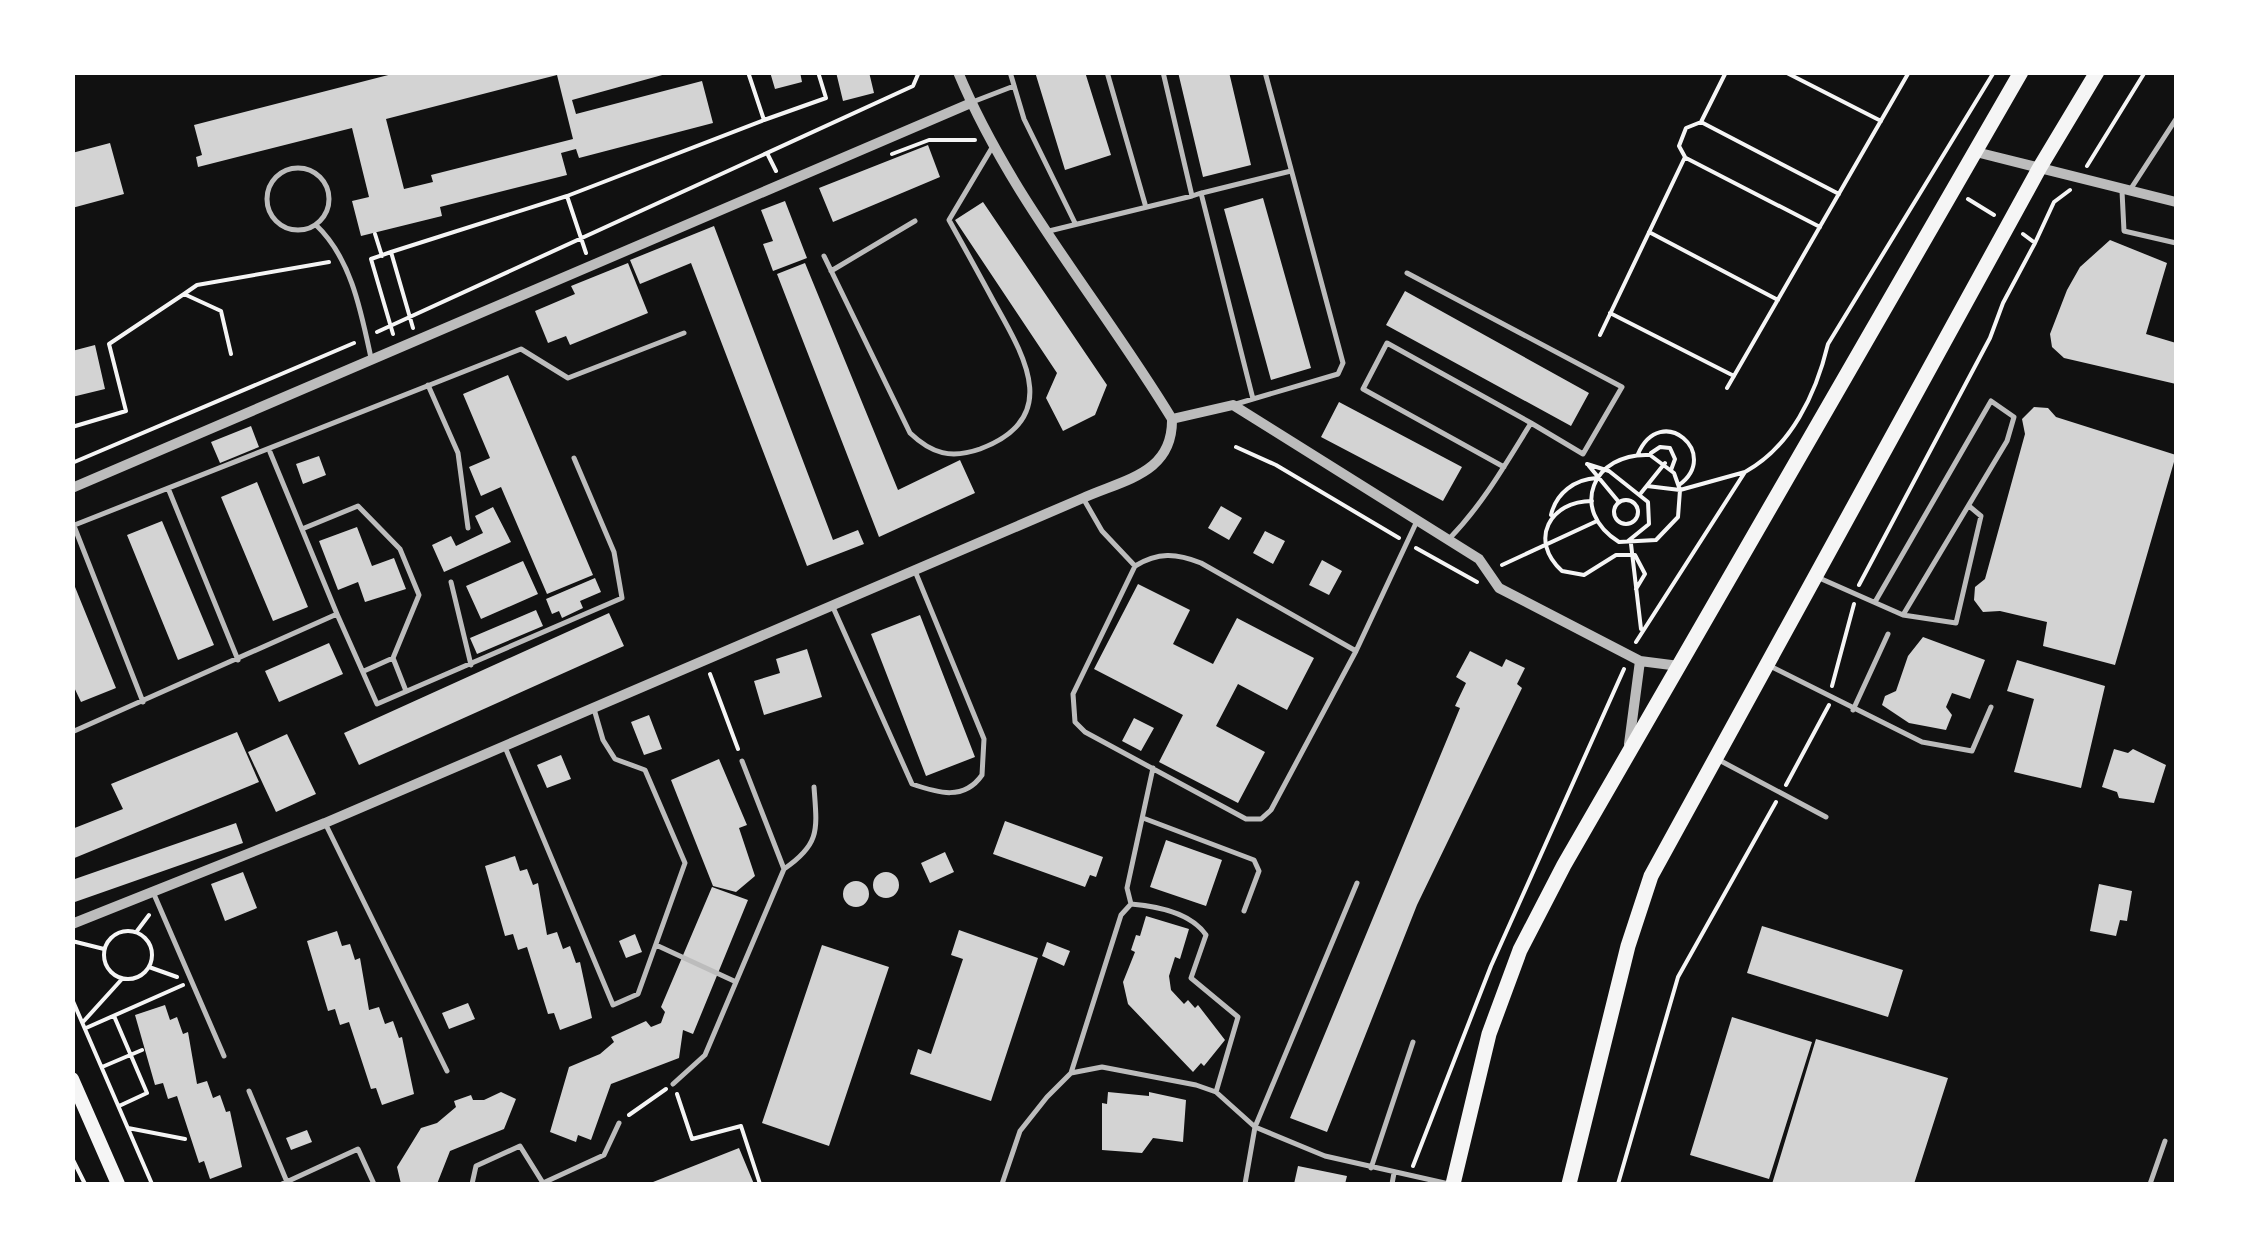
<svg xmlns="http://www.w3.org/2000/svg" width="2249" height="1257" font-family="'Alegreya Sans',sans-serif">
<rect width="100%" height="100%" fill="#111"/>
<!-- building -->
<path fill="#d3d3d3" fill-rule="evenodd" d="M400,72H673L572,100L576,114L702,81L713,123L579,158L576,149L561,153L567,175L440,207L442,216L361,236L352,201L369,197L352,128L198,167L196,157L202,155L194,125ZM557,75L573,139L431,175L433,182L404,189L386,119Z
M770,72H800L802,82L775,89Z
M836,72H869L874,93L843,101Z
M1035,72H1085L1111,155L1065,170Z
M1178,72H1229L1251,165L1203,177Z
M110,143L124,194L72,208V153Z
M928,145L940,177L833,222L819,188Z
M1263,198L1311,368L1271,380L1224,209Z
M785,201L807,258L773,271L763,244L773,241L761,210Z
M983,202L1107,385L1095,415L1063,431L1046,398L1057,373L955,220Z
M714,226L833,540L858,530L864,544L807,566L691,263L640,284L630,260Z
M2110,240L2167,263L2146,334L2176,343V384L2064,358L2052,347L2050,334L2067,290L2080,267Z
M628,263L648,313L570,345L566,336L548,343L535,311L575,294L571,286Z
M805,263L898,490L960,460L975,493L879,537L777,274Z
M1405,291L1589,393L1571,426L1386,325Z
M95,345L105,389L72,397V351Z
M508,375L593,575L547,594L501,487L481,496L469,467L490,458L463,394Z
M1339,402L1462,467L1443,501L1321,437Z
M2034,407L2048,408L2056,417L2176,455L2115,665L2043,646L2047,622L2000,611L1983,612L1974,600L1975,587L1985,579L2025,434L2022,419Z
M251,426L259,447L220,463L211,442Z
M319,456L326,475L303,484L296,464Z
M257,482L308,607L273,621L221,497Z
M1221,506L1242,518L1229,540L1208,528Z
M493,507L511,542L444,572L432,545L451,536L456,546L483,533L475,516Z
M162,521L214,645L178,660L127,535Z
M357,527L372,566L394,558L406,589L365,602L358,582L338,590L319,541Z
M1265,531L1285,541L1273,564L1253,553Z
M1322,560L1342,571L1329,595L1309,585Z
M523,561L538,594L481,619L466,586Z
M595,578L601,592L580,601L583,608L562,618L559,611L552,614L546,599Z
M73,582L116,688L81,702L72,683Z
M1138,584L1190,610L1173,644L1213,664L1237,618L1314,658L1287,710L1238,684L1216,726L1265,752L1238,803L1159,762L1183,715L1094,669Z
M536,610L543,626L477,654L470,638Z
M609,613L624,646L359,765L344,733Z
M920,615L975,757L926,776L871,634Z
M1923,637L1985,660L1970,699L1952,693L1946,707L1952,715L1946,730L1909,723L1882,705L1885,696L1896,691L1908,656Z
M329,643L343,674L279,702L265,671Z
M807,649L822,697L764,715L754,681L780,673L776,659Z
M1470,651L1502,667L1506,659L1525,668L1517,684L1522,688L1417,905L1327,1132L1290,1118L1460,708L1455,706L1466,683L1456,677Z
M2017,660L2105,686L2081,788L2014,772L2034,699L2007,691Z
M649,715L662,749L644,755L631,722Z
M1134,718L1154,728L1141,751L1122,741Z
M237,732L259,782L72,859V829L123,809L111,784Z
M287,734L316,794L276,812L248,752Z
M2114,749L2128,753L2133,749L2166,765L2154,803L2119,798L2117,792L2102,787Z
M561,755L571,779L547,788L537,765Z
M719,759L747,825L739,828L755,876L736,892L713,886L671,780Z
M1005,821L1103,857L1096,877L1090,875L1085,887L993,854Z
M236,823L243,843L72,903V880Z
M1166,840L1222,860L1206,906L1150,887Z
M945,852L954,872L930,883L921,863Z
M515,856L520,871L527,869L533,885L538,883L547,935L557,932L563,949L570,946L576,963L580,962L592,1018L560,1030L554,1013L548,1014L527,947L518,950L513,934L505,936L485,866Z
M873 885a13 13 0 1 1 26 0a13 13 0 1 1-26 0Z
M243,872L257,908L225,921L211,884Z
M843 894a13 13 0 1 1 26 0a13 13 0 1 1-26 0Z
M2099,884L2132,891L2127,921L2120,920L2116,936L2090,931Z
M712,887L748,900L693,1034L683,1030L679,1058L611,1084L591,1140L578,1135L576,1142L550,1132L569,1067L600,1054L614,1042L611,1037L646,1021L651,1027L661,1023L665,1012L661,1007Z
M1146,916L1189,929L1180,959L1175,957L1169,976L1171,990L1184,1004L1188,1000L1195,1008L1198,1005L1225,1040L1204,1066L1201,1063L1193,1072L1128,1004L1123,982L1135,952L1131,950L1136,935L1140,936Z
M1762,926L1903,970L1888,1017L1747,973Z
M959,930L1038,958L991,1101L910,1074L918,1049L931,1054L963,959L951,955Z
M337,931L342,946L350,944L355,960L360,958L369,1010L379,1007L385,1024L393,1021L399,1038L402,1037L414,1094L382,1105L376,1088L371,1089L349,1022L340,1025L335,1009L328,1011L307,941Z
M635,934L642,952L626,958L619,941Z
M1047,942L1070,951L1064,966L1042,956Z
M822,945L889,967L829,1146L762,1123Z
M468,1003L475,1019L449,1029L442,1013Z
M165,1005L170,1020L177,1017L183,1034L188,1032L197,1084L207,1081L213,1098L220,1095L226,1112L230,1111L242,1167L210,1179L204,1161L199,1163L177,1096L168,1099L163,1083L155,1085L135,1015Z
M1732,1017L1812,1042L1769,1179L1690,1155Z
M1816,1039L1948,1078L1914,1184H1772Z
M501,1092L516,1099L504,1129L450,1151L437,1184H401L397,1167L421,1128L437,1123L456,1107L454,1101L471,1095L473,1100H484Z
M1108,1092L1149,1096V1092L1186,1100L1183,1142L1153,1138L1142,1153L1102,1150V1103L1107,1104Z
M307,1130L312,1142L291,1150L286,1138Z
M739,1148L754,1184H648Z
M1298,1166L1347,1176L1345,1184H1294Z"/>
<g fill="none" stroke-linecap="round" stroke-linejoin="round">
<!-- path -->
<path stroke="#f5f5f5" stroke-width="4" d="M1785,72L1881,121
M764,120L826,98L818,72
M1701,122L1839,194
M892,154L929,140H975
M768,155L776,171
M1686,158L1820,227
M2087,166L2145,72
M567,196L586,253
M1968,199L1994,215
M1649,232L1778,300
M375,234L382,256
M2023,234L2035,243L2054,202L2070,190
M391,252L371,259L393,334
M184,294L197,285L329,262
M1610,313L1734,376
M413,328L391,252L567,196L764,120L748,72
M377,332L913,86L919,72
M1600,335L1685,157L1679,146L1686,128L1701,122L1726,72
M1727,388L1909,72
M72,427L126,411L109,344L184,294L221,311L231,354
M1236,447L1276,465L1399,538
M1651,453L1660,447L1670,448L1675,459L1671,470
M1638,454C1661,401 1722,454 1679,485
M72,463L354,343
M1587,464L1609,471L1648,502L1649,524L1628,541
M1589,466L1618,501
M1647,486L1680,490L1678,517L1656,540L1619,542C1568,510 1593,452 1650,455L1674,473L1680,490L1745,472
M1641,493L1665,463
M1614 512a12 12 0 1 1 24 0a12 12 0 1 1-24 0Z
M1592,501C1550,501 1528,540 1562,571L1584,575L1616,555H1635L1645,574L1636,589
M1551,515C1556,493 1575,479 1597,478
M1631,544L1641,629
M1416,548L1477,582
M1502,565L1597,521
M1859,585L1990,338L2003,303L2035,243
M1636,642L1745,472C1791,447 1816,394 1828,344L1994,72
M710,674L738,749
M1832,686L1854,604
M1786,785L1829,705
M104 955a24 24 0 1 1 48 0a24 24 0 1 1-48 0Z
M137,931L149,915
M72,941L104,949
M149,967L177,977
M72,999L152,1184
M114,1016L147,1093L119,1106
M83,1022L122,979
M86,1028L183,985
M102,1067L142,1050
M677,1094L692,1139L741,1126L760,1184
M629,1115L666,1089
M128,1128L185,1139
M72,1158L85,1184
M1413,1166L1491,966L1624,669
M1618,1184L1678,977L1776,802"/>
<!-- service -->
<path stroke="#bcbcbc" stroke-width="5" d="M1010,72L1024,119L1075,223
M1107,72L1145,204
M1163,72L1192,196L1201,193L1253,399
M975,101L1014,86
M267 199a31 31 0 1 1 62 0a31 31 0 1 1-62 0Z
M2130,190L2176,119
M2122,191L2124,231L2176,243
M1202,193L1291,171
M316,225C351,258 361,311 371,358
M1045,232L1192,196
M824,256L910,433C932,454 951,459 980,449C1063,418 1024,356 994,302C979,274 964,247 949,220L993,146
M831,271L915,221
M1407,273L1622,387L1583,454L1531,423
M428,385L458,453L468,528
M1236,404L1338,374L1343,363L1265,72
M168,488L238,660
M1083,498L1102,531L1135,566
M72,526L521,349L568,378L684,333
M74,526L143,702
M302,529L358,506L400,549L419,595L393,658L406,691
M1449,539C1483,504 1505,465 1531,423L1387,343L1363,389L1504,467
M1817,577L1903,615L2007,441L2014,417L1991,401L1875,602
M451,582L471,665
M832,605L912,784C938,793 964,801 982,775L984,739L915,571
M337,614L377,704L622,598L614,552L574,458
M1903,615L1956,623L1981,516L1969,506
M1356,651L1201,563C1176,553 1158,552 1135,566L1073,694L1075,722L1085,732L1246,819H1261L1271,810L1356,651L1417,521
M1770,666L1922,742L1972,751L1991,707
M364,671L393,658
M1853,710L1888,634
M72,732L337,614L270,452
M505,747L613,1005L638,994L685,863L645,770L615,759L603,740L594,709
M1719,760L1826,817
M1143,818L1254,860L1259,871L1244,911
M325,823L447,1071
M784,869C821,844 817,829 814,787
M153,892L224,1056
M1131,904L1127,888L1153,768
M656,945L734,981
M1071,1073L1121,915L1131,904C1156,906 1191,913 1206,935L1191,978L1238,1017L1216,1092
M673,1084L705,1055L784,869L742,761
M249,1091L287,1182
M1371,1168L1413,1042
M543,1183L604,1155L619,1123
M282,1184L358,1149L374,1184
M472,1184L476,1166L520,1146L543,1183
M1002,1184L1020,1131L1047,1097L1071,1073L1102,1067L1196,1085L1216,1092L1255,1127L1325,1156L1449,1184
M1245,1184L1255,1127L1357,883
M1392,1184L1394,1173
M2150,1184L2165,1141"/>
<!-- minor -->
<path stroke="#bcbcbc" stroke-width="10" d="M1976,152L2176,202
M1172,419L1233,405L1479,559L1499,588L1640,661L1679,666
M72,488L971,103
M1629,744L1640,661
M72,924L325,823L1083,498C1126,479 1173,473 1172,419C1101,302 1011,199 958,72"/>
<!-- secondary -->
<path stroke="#f5f5f5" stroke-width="14" d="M72,1079L118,1184"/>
<!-- primary -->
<path stroke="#f5f5f5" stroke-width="15" d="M1453,1184L1489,1034L1520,950L1564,865L2021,72
M1569,1184L1628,946L1651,876L2040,167L2097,72"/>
</g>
<!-- border -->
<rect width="2249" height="1257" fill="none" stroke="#ffffff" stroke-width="150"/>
</svg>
